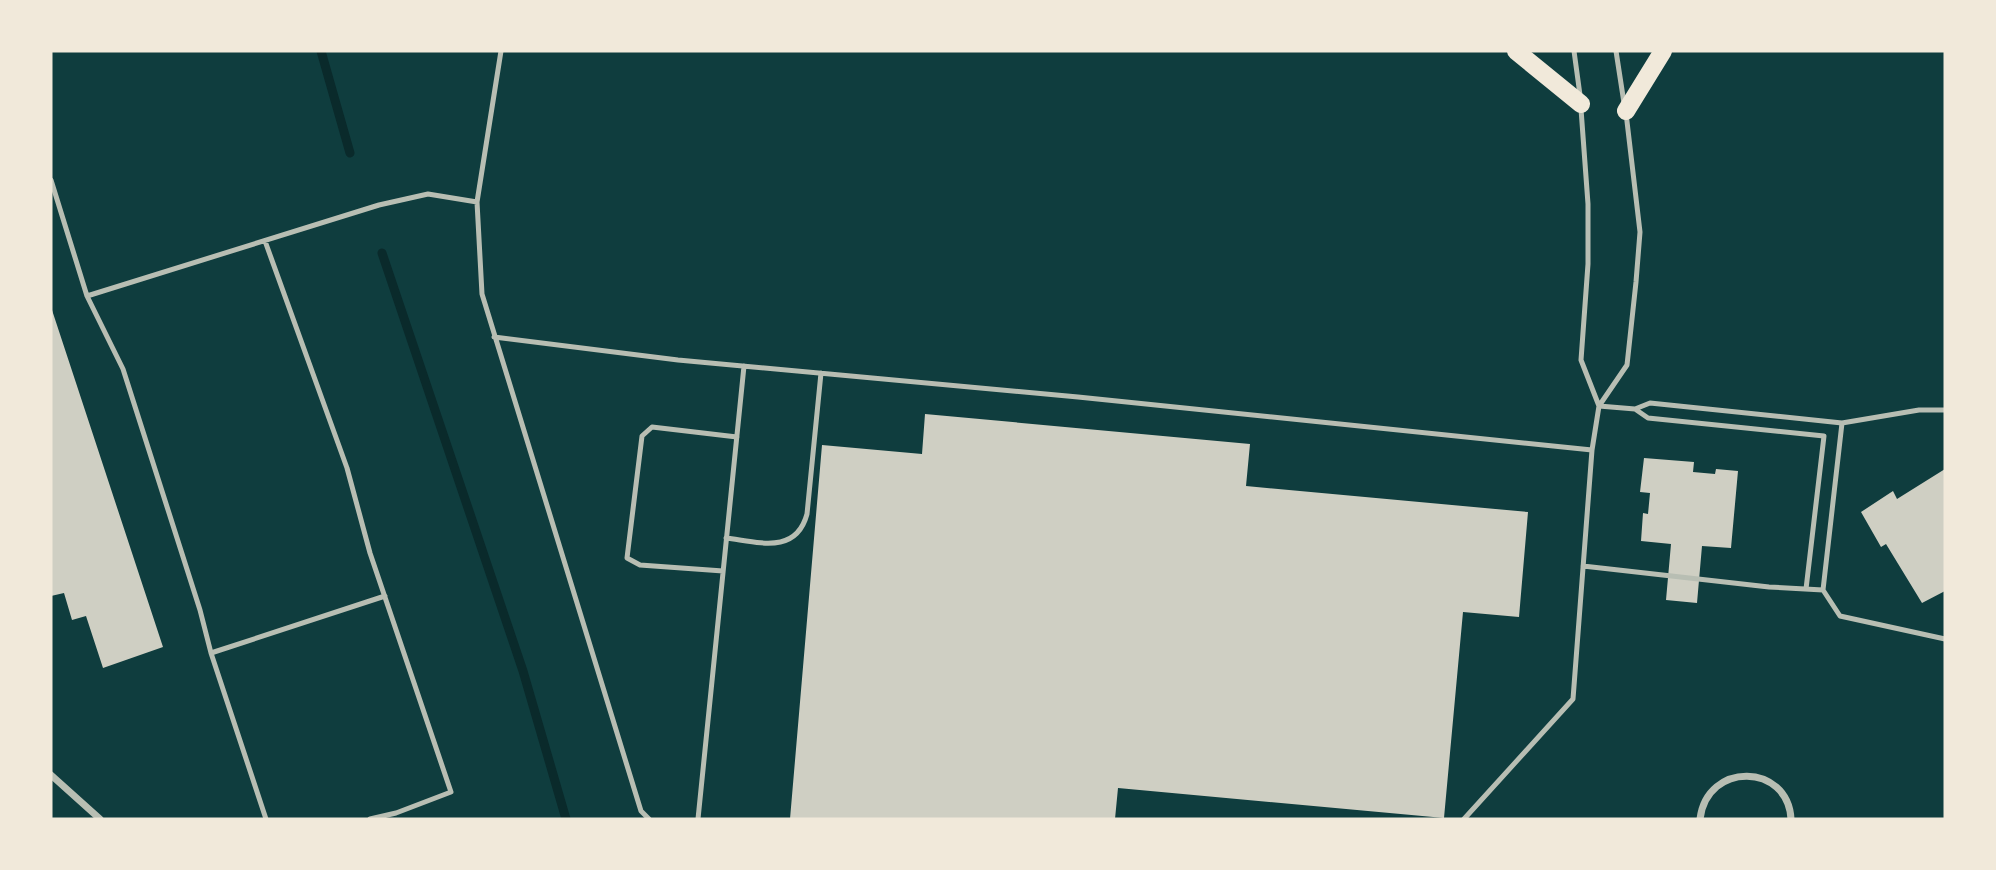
<svg xmlns="http://www.w3.org/2000/svg" width="1996" height="870" font-family="'Work Sans',sans-serif">
<rect width="100%" height="100%" fill="#0f3d3e"/>
<g fill="none" stroke-linecap="round" stroke-linejoin="round">
<!-- stream -->
<path stroke="#0a2a2b" stroke-width="9" d="M321,51L350,153
M382,253L523,671L566,819"/>
</g>
<!-- building -->
<path fill="#cfcfc3" d="M51,307L163,647L103,668L86,616L72,620L64,593L51,596Z
M925,414L1250,444L1246,486L1528,512L1519,617L1463,612L1444,818L1118,788L1115,819H790L822,445L922,454Z
M1644,458L1694,462L1693,472L1715,474L1716,469L1738,471L1731,548L1702,546L1697,603L1666,600L1671,544L1641,541L1643,513L1648,514L1650,493L1640,492Z
M1945,469V591L1922,603L1886,544L1881,547L1861,512L1893,491L1897,499Z"/>
<g fill="none" stroke-linecap="round" stroke-linejoin="round">
<!-- service -->
<path stroke="#b8beb3" stroke-width="5" d="M501,51L477,202L482,294L641,811L649,819
M1574,51L1580,95
M1616,51L1624,103
M1581,109L1588,204V264L1581,360L1599,406
M51,180L87,296L123,369L200,610L211,653L266,819
M265,241L347,468L370,553L451,792L396,813L370,819
M87,296L379,205L428,194L477,202
M494,337L678,360L1078,397L1592,450
M1599,406L1635,409L1648,418L1824,436L1806,589
M1635,409L1650,403L1842,423L1919,410H1945
M726,538C758,542 796,555 807,514L821,373
M1583,566L1769,587L1823,590L1842,423
M723,571L640,565L627,558L642,436L652,427L737,437
M1823,590L1840,616L1945,639
M211,653L385,596
M698,819L744,366
M1464,819L1573,699L1592,450L1599,406L1627,365L1636,282L1640,232L1626,113"/>
<!-- minor -->
<path stroke="#b8beb3" stroke-width="7" d="M51,775L100,819
M1700,819C1707,761 1788,763 1791,819"/>
<!-- primary -->
<path stroke="#f1e9da" stroke-width="18" d="M1516,51L1581,104
M1626,111L1663,51"/>
</g>
<!-- border -->
<rect width="1996" height="870" fill="none" stroke="#f1e9da" stroke-width="105"/>
</svg>
